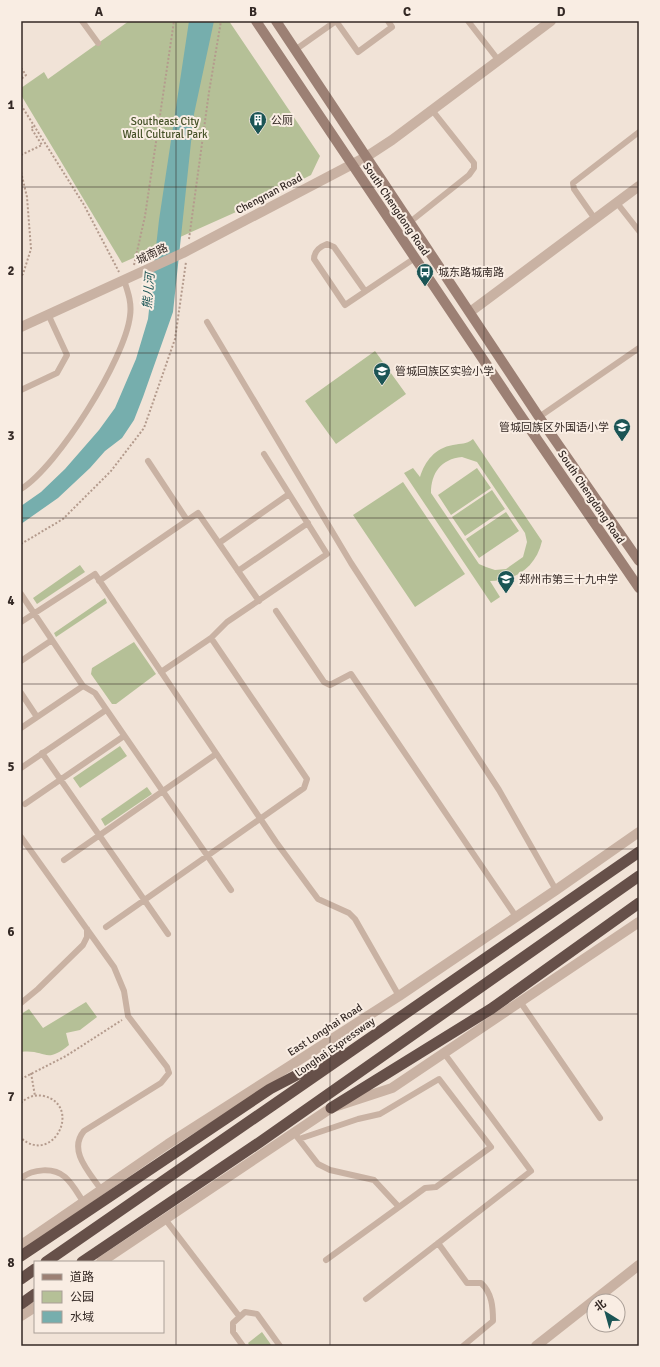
<svg xmlns="http://www.w3.org/2000/svg" width="660" height="1367" font-family="Signika,'Noto Sans SC',sans-serif">
<rect width="100%" height="100%" fill="#f1e3d7"/>
<!-- green -->
<path fill="#b5c097" fill-rule="evenodd" d="M129,21H229L320,156L311,175L254,204L122,263L21,95V88L44,72L48,79Z
M375,351L406,394L336,444L305,401Z
M473,439L542,541C536,567 516,581 490,581L500,597L491,603L404,473L413,468L420,477C425,461 435,448 453,445C462,443 465,445 473,439ZM462,457L477,462L525,533L527,542L523,557L506,569L495,570L486,567L479,564L431,493C431,473 441,459 462,457Z
M477,468L491,488L451,515L438,495Z
M403,482L465,574L415,607L353,515Z
M492,490L505,509L465,536L452,517Z
M506,512L519,531L479,558L466,539Z
M80,565L85,572L37,604L33,598Z
M105,598L107,603L56,637L54,633Z
M134,642L156,674L116,704H112L91,674L92,668Z
M120,746L127,756L80,788L73,778Z
M147,787L152,794L105,826L101,819Z
M86,1002L97,1017L80,1030L66,1033L69,1045C45,1065 46,1049 21,1052V1014L29,1009L43,1028Z
M262,1332L272,1346H250L248,1343Z"/>
<!-- water -->
<path fill="#76aead" d="M189,21H214L194,114L173,312L143,397L134,420L122,438L105,451L90,468L58,498L21,524V506L41,492L65,469L99,430L115,408L136,359L148,319L159,220Z"/>
<g fill="none" stroke-linecap="round" stroke-linejoin="round">
<!-- path -->
<path stroke="#b49b8d" stroke-width="2" stroke-dasharray="2 2" stroke-linecap="butt" d="M21,68L26,75L21,79
M21,105L84,205L119,272
M21,155L42,145L31,128L35,125
M21,172L27,197L31,249L23,274L21,276
M189,239L209,92L221,21
M134,265L145,216L174,21
M21,544L63,519L111,471L144,428L175,339L186,262
M31,1073L35,1096
M21,1079L66,1056L122,1020
M21,1103C27,1097 35,1094 44,1096C83,1106 53,1166 21,1138"/>
<!-- service -->
<path stroke="#c9b2a3" stroke-width="6" d="M82,21L98,43
M336,21L358,52L392,27L388,21
M468,21L499,61
M295,50L336,21
M617,203L639,231
M595,219L574,189L573,183L639,132
M410,222L469,175L474,168V163L432,110
M365,291L334,247L327,244C319,247 314,251 314,259L345,305L415,258
M207,322L351,563L499,790L556,890
M21,390L57,373L67,355L48,314
M539,417L639,348
M148,461L187,520
M21,489C58,466 125,359 130,316C132,303 128,292 124,280
M219,543L289,494
M238,571L308,523
M99,581L198,513L259,601
M21,594L83,686L95,693L231,890
M276,611L324,682L330,685L351,674L517,918
M21,622L95,574L276,842L318,899L349,913L355,919L399,996
M21,661L52,640
M161,672L211,638L227,622L327,554L264,454
M21,693L37,717
M21,728L83,686
M42,753L168,934
M21,768L106,710
M25,804L124,736
M21,837L114,967L124,991L128,1016L167,1067L169,1073L161,1083L84,1131C67,1151 91,1174 102,1191
M64,860L216,754
M106,927L304,788L307,779L211,638
M21,1003L38,989L83,945L87,937V929
M521,1003L600,1118
M294,1133L318,1164L330,1170L374,1180L399,1207L425,1188L436,1187L491,1147L439,1079L380,1114L358,1119L299,1139
M21,1178C33,1169 53,1167 65,1177C73,1184 78,1194 84,1203
M165,1219L239,1316
M438,1243L467,1283H481C492,1293 493,1307 493,1321L463,1346
M326,1260L399,1207
M366,1299L531,1171L444,1053
M243,1346L233,1332V1323L245,1312L257,1314L280,1346"/>
<!-- minor -->
<path stroke="#c9b2a3" stroke-width="10" d="M366,157L392,140L551,21
M470,312L639,186"/>
<!-- tertiary -->
<path stroke="#c9b2a3" stroke-width="10" d="M21,327L183,253L366,157
M21,1245L168,1144L399,996L556,890L639,832
M101,1262L331,1108L392,1088L639,922
M21,1316L35,1307
M536,1346L639,1265"/>
<!-- secondary -->
<path stroke="#9c8074" stroke-width="10" d="M256,21L519,413L639,588
M276,21L539,417L639,561"/>
<!-- trunk -->
<path stroke="#665049" stroke-width="11" d="M331,1108L491,1009L639,903
M21,1256L270,1089L337,1054
M46,1262L639,852
M82,1262L260,1142L639,876
M21,1279L35,1269
M21,1304L35,1294"/>
</g>
<!-- grid -->
<path fill="none" stroke="#342925" stroke-width="1" stroke-opacity="0.55" d="M176,21V1346M330,21V1346M484,21V1346M21,187H639M21,353H639M21,518H639M21,684H639M21,849H639M21,1014H639M21,1180H639"/>
<!-- icons -->
<defs>
<symbol id="building-pin" viewBox="-11 -11 22 30"><path d="M0 17L-7.5 6A9.5 9.5 0 1 1 7.5 6Z" fill="#1b5555" stroke="#f9ede3"/><path d="M-4-6H4V6H1V3H-1V6H-4ZM-2.5-4.3h1.7v1.8h-1.7ZM.8-4.3h1.7v1.8H.8ZM-2.5-1h1.7V.8h-1.7ZM.8-1h1.7V.8H.8Z" fill="#fff"/></symbol>
<symbol id="bus-pin" viewBox="-11 -11 22 30"><path d="M0 17L-7.5 6A9.5 9.5 0 1 1 7.5 6Z" fill="#1b5555" stroke="#f9ede3"/><path d="M-5-6H5V4H4V6H2V4H-2V6H-4V4H-5ZM-3.5-4V0h7V-4ZM-3.5 1.2v1.5H-2V1.2ZM2 1.2v1.5H3.5V1.2Z" fill="#fff"/></symbol>
<symbol id="school-pin" viewBox="-11 -11 22 30"><path d="M0 17L-7.5 6A9.5 9.5 0 1 1 7.5 6Z" fill="#1b5555" stroke="#f9ede3"/><path d="M0-5L7-2L0 1L-7-2ZM-4 1L0 2.5L4 1V4Q0 6-4 4Z" fill="#fff"/></symbol>
</defs>
<g fill-rule="evenodd">
<use href="#building-pin" x="248" y="110" width="20" height="27"/>
<use href="#bus-pin" x="415" y="262" width="20" height="27"/>
<use href="#school-pin" x="372" y="361" width="20" height="27"/>
<use href="#school-pin" x="612" y="417" width="20" height="27"/>
<use href="#school-pin" x="496" y="569" width="20" height="27"/>
</g>
<g text-anchor="middle" dominant-baseline="central" stroke-width="4" stroke-linejoin="round" paint-order="stroke">
<!-- poi labels -->
<g font-size="11" fill="#342925" stroke="#f9ede3" text-anchor="start">
<text x="271" y="120">公厕</text>
<text x="438" y="272">城东路城南路</text>
<text x="395" y="371">管城回族区实验小学</text>
<text x="609" y="427" text-anchor="end">管城回族区外国语小学</text>
<text x="519" y="579">郑州市第三十九中学</text>
</g>
<!-- park labels -->
<g font-size="11" fill="#465229" stroke="#f9ede3">
<text x="165" y="121">Southeast City<tspan x="165" dy="13">Wall Cultural Park</tspan></text>
</g>
<!-- street labels -->
<g font-size="11" fill="#342925" stroke="#f9ede3">
<text transform="translate(269 194) rotate(-28)">Chengnan Road</text>
<text transform="translate(396 209) rotate(56)">South Chengdong Road</text>
<text transform="translate(152 254) rotate(-25)">城南路</text>
<text transform="translate(591 497) rotate(56)">South Chengdong Road</text>
<text transform="translate(325 1030) rotate(-33)">East Longhai Road</text>
<text transform="translate(335 1047) rotate(-35)">Longhai Expressway</text>
</g>
<!-- water labels -->
<g font-size="12" font-style="italic" fill="#1b5555" stroke="#f9ede3">
<text transform="translate(149 291) rotate(-85)">熊儿河</text>
</g>
</g>
<!-- border -->
<rect width="660" height="1367" fill="none" stroke="#f9ede3" stroke-width="44"/>
<!-- legend -->
<rect x="34" y="1261" width="130" height="72" fill="#f9ede3" stroke="#aa9f97"/>
<rect x="42" y="1274" width="20" height="6" fill="#9c8074" stroke="#aa9f97"/>
<text x="70" y="1281" font-size="12" fill="#342925">道路</text>
<rect x="42" y="1291" width="20" height="12" fill="#b5c097" stroke="#aa9f97"/>
<text x="70" y="1301" font-size="12" fill="#342925">公园</text>
<rect x="42" y="1311" width="20" height="12" fill="#76aead" stroke="#aa9f97"/>
<text x="70" y="1321" font-size="12" fill="#342925">水域</text>
<!-- north arrow -->
<g transform="translate(606 1313) rotate(323)"><circle r="19" fill="#f9ede3" stroke="#aa9f97"/>
<path d="M0-3L7 15L0 10L-7 15Z" fill="#1b5555"/>
<text y="-6" font-size="11" font-weight="bold" text-anchor="middle" fill="#342925">北</text>
</g>
<rect x="22" y="22" width="616" height="1323" fill="none" stroke="#342925" stroke-width="1.5"/>
<g font-size="13" text-anchor="middle" font-weight="bold" fill="#342925">
<text x="99" y="16">A</text>
<text x="253" y="16">B</text>
<text x="407" y="16">C</text>
<text x="561" y="16">D</text>
<text x="11" y="109">1</text>
<text x="11" y="275">2</text>
<text x="11" y="440">3</text>
<text x="11" y="605">4</text>
<text x="11" y="771">5</text>
<text x="11" y="936">6</text>
<text x="11" y="1101">7</text>
<text x="11" y="1267">8</text>
</g>
</svg>
